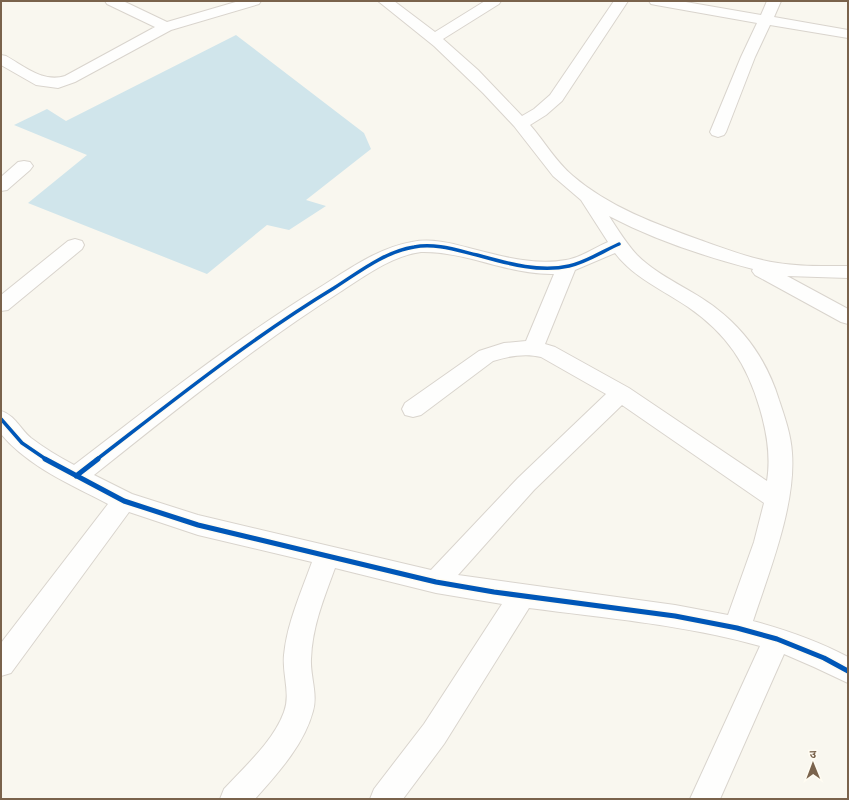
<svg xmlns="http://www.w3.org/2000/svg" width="849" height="800" font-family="'Work Sans','Noto Sans Devanagari',sans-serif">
<rect width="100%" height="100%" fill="#f9f7ef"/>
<!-- water -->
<path fill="#d0e5eb" d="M236,35L364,133L371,149L306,200L326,206L289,230L267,225L207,274L28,203L87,155L14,125L47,109L66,121Z"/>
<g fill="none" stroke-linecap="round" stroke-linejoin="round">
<defs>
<path id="minor" d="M105,1H123L167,22L239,1H261L259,4L171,30L75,82L58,88L36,85L1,65V55L6,56C24,66 43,83 65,76L155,27L107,4Z
M378,1H394L435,32L485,1H501L499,4L443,39L478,70L522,116L534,109L550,95L614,1H628L562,101L546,115L530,125C545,142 556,162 573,176C609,207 656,224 700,240C726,249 751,259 778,263C801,267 825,266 848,266V278L787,276L848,309V324L841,322L755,275L752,271L753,269C706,257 653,239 609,216C618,230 626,243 637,255C660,278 692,289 717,309C747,332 768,364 779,400C785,418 791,435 792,453C796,505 769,572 753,621C786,630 818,641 848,657V683L814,667L784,654L720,799H690L760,646C685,625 606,618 529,608L444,744L403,799H370L374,789L424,724L502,604L436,593L335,568C324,598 312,627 311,659C310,676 318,694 313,711C304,745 278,773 255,799H220L224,789C245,766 273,742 284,712C291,694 282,674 284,655C287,623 301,593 312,562L198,535L129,512L11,673L1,676V643L108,504C70,484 29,467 1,434V411C15,415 20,429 31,438C44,448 59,457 74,465C155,403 235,339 322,286C351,268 378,248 412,242C431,238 451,243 469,248C500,256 534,266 566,260C580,258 594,248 608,242L581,200L553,176L514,126L483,93L434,46ZM421,252C466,251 508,275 554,274L526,341L504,343L479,351L405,403L402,409L405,415L413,417L421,415L493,361C509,356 525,353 541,357L606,394L518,478L431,570L198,515L132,494L94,475C174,411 254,347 340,292C365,276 391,256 421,252ZM615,253C634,278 663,290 688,307C727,334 747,364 760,409C767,433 771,456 767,481L629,388L555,347L545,344L575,270ZM622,405L764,503L754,542L728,615L675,605L458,575L534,490Z
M649,1H680L761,15L767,1H781L774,17L848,30V38L770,25L755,57L726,132L724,135L718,137L712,135L710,132L741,57L757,23L656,5L651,4Z
M24,161L30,162L33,166L30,170L7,190L1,191V177L18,162Z
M75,239L82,241L84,245L82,249L8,310L1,311V295L68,241Z"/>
</defs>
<!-- minor casing -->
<use href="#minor" stroke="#d9d4cd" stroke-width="2"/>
<!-- minor -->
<use href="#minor" fill="#fefefd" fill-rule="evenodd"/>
<defs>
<path id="cycleway-far1" d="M1,419L22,443L47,460
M96,460C174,400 250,339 334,288C359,272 384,252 414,247C435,243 456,250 477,255C506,263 539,273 569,266C587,262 603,251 619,244"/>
<path id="cycleway" d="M45,459L124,501L198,525L436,582L494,592L675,616L737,628L777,639L824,658L848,671
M76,476L98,459"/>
</defs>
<!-- cycleway-far1 casing -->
<use href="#cycleway-far1" stroke="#fffcf2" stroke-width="6"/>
<!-- cycleway casing -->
<use href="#cycleway" stroke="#fffcf2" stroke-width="8"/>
<!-- cycleway-far1 -->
<use href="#cycleway-far1" stroke="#0057b8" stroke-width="3.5"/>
<!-- cycleway -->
<use href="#cycleway" stroke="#0057b8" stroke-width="5"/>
</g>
<!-- border -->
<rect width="849" height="800" fill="none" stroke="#7a634c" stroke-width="4"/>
<!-- north arrow -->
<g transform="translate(813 764) rotate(359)" stroke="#fffcf2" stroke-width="3" paint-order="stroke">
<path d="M0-3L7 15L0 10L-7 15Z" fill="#7a634c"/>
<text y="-6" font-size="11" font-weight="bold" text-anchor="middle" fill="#7a634c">उ</text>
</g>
</svg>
